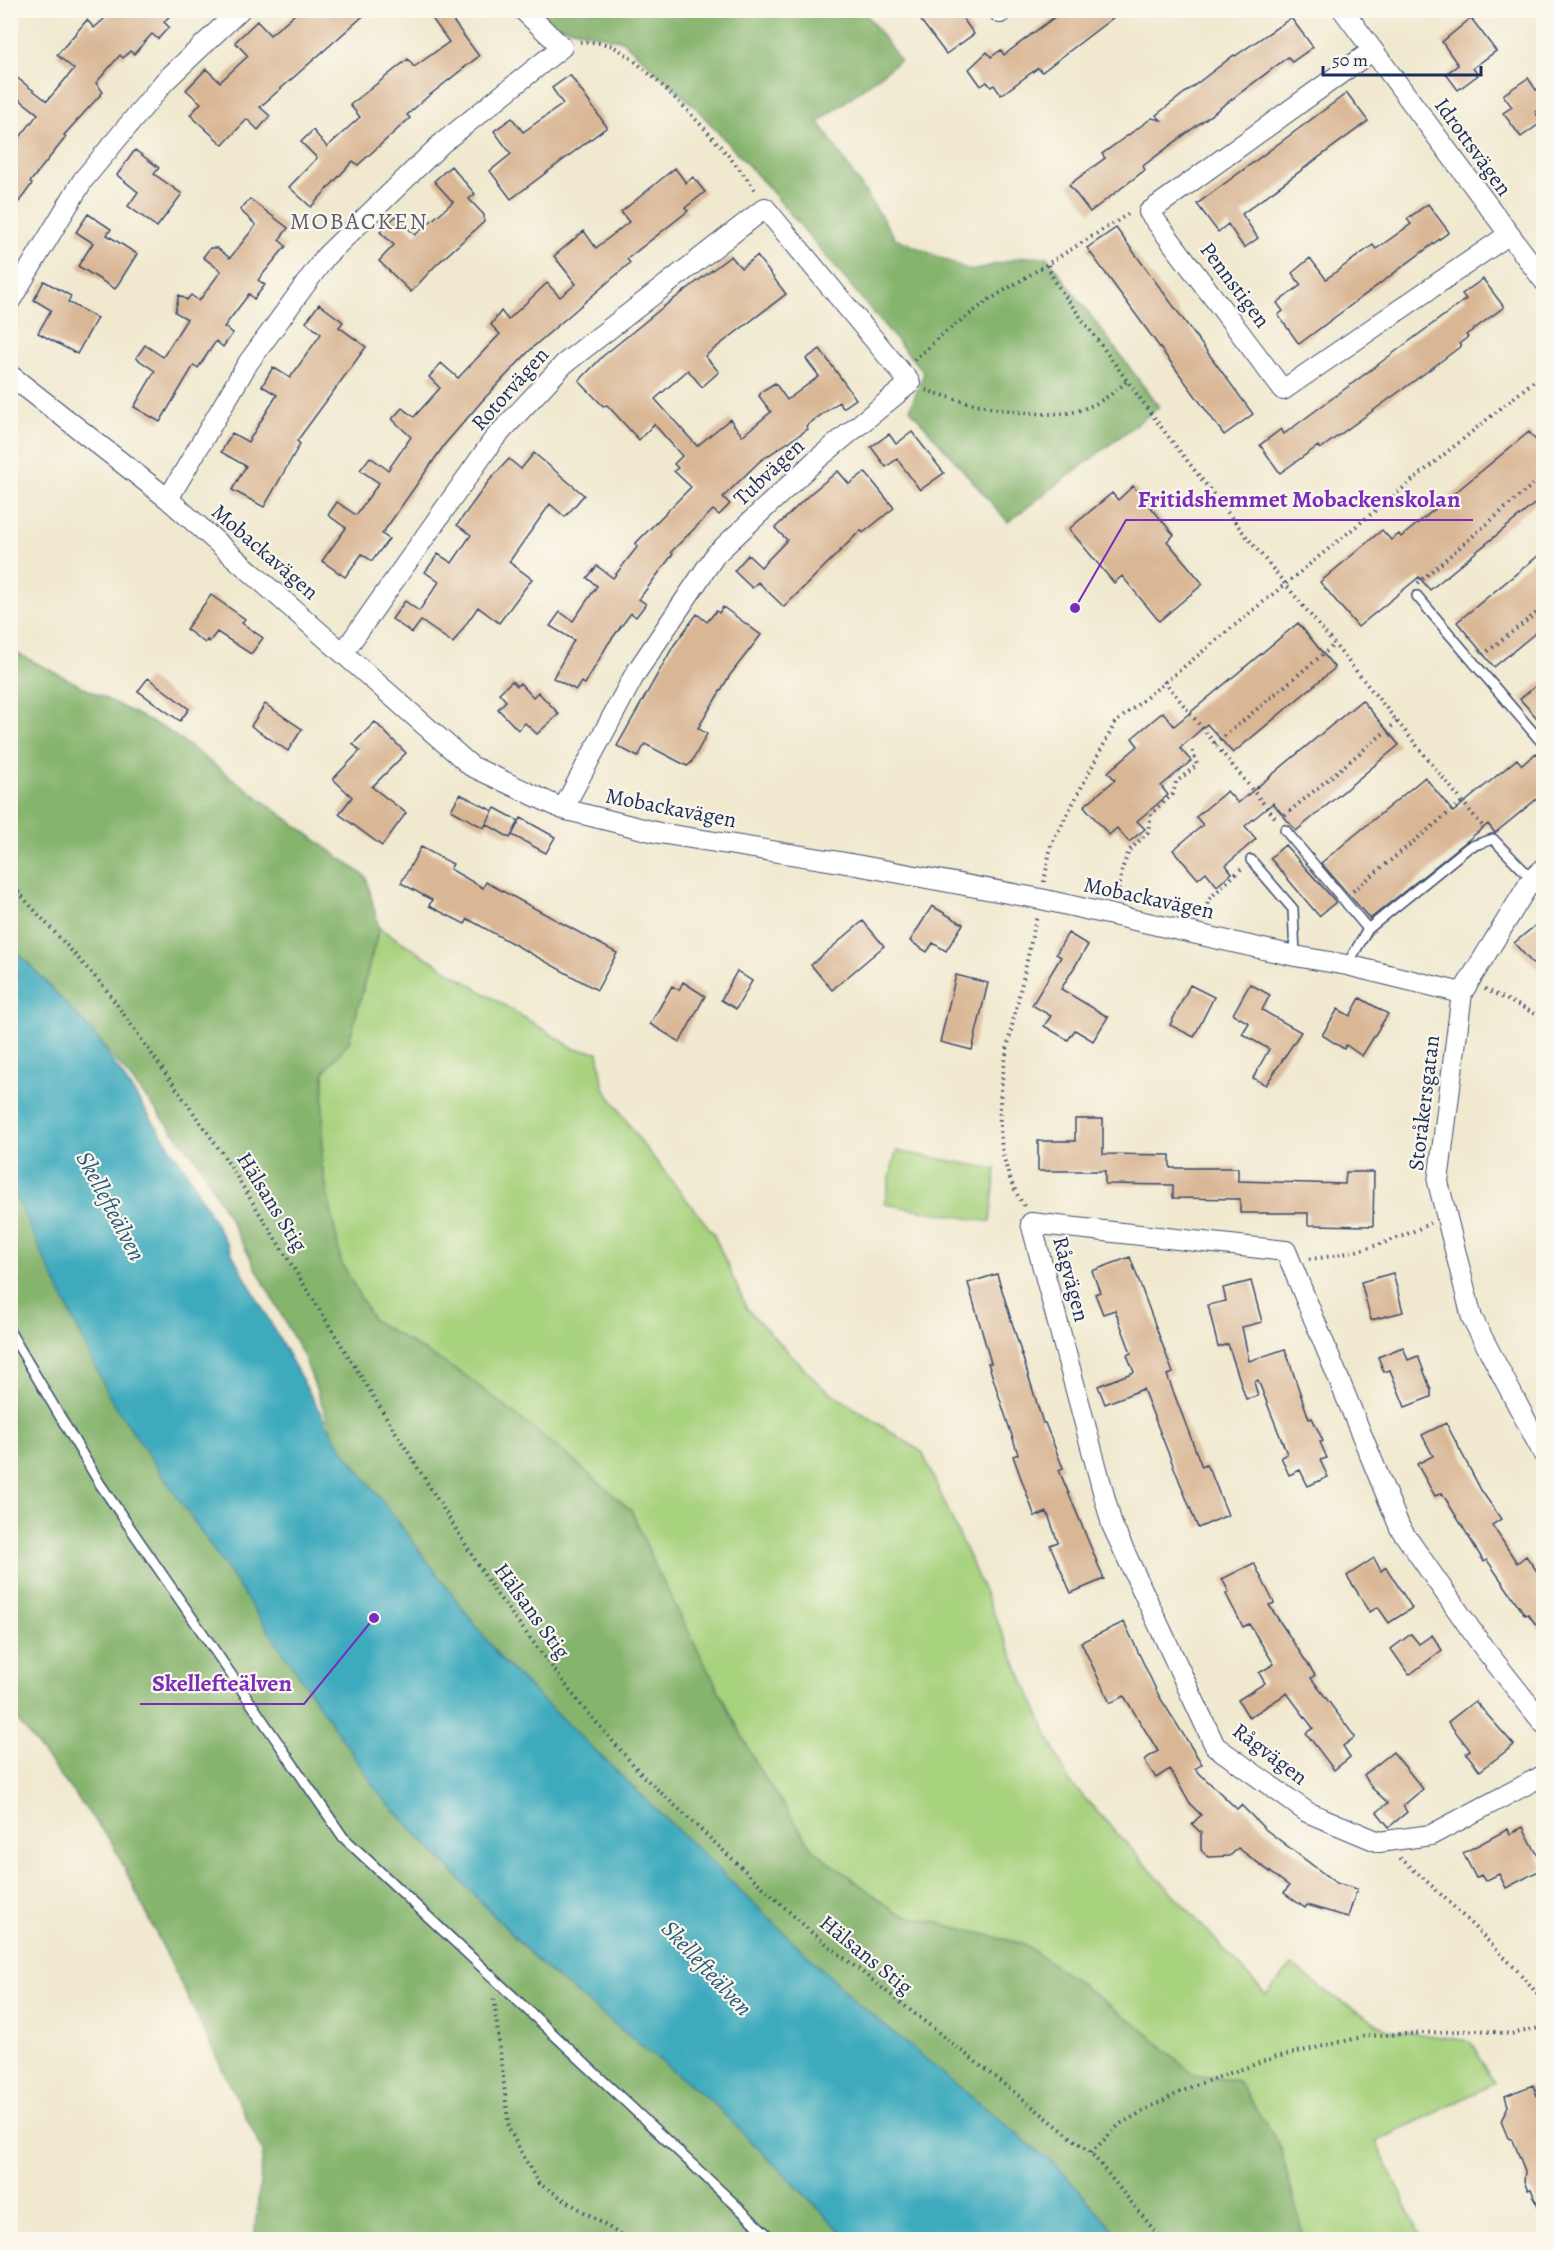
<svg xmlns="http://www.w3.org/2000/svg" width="1554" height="2250" font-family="Alegreya,serif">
<rect width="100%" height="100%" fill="#fbf7ec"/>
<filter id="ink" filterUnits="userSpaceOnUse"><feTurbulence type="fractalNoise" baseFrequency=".0167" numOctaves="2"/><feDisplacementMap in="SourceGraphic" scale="12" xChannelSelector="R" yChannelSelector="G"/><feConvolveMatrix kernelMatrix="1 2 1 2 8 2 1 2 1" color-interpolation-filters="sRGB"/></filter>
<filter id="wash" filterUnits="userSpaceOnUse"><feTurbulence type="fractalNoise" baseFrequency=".008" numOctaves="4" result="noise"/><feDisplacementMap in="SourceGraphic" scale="24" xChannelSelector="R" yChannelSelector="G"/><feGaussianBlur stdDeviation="1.35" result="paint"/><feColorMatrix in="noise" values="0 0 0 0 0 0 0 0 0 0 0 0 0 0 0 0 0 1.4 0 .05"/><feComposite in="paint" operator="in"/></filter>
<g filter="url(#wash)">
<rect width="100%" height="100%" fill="#f0e9cf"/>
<!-- green -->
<path fill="#a7d27e" stroke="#61806e" stroke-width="1.5" d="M379,928L575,1049L598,1052L604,1088L641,1142L713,1233L747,1309L822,1387L922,1452L1068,1780L1266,1995L1292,1965L1328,1993L1385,2029L1470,2041L1495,2083L1376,2142L1422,2239H1304L1238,2081L1194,2075L1145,2031L1024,1944L897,1913L813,1849L760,1771L658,1572L631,1510L373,1320L341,1262L322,1165L324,1072L349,1041Z
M896,1151L996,1169L990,1222L884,1204Z"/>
<!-- forest -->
<path fill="#85b46d" stroke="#507266" stroke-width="1.5" d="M537,11H864L900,60L819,122L895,238L971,271L1022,257H1047L1159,407L1008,522L910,409L924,373L768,187L694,106L623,41L551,24Z
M11,650L167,730L366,877L379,928L349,1042L324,1072L322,1165L341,1262L373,1320L466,1376L563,1452L631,1510L658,1572L760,1771L813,1849L897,1913L1024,1944L1145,2031L1194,2075L1238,2081L1280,2146L1304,2239H1122L1062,2171L857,2003L503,1662L334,1437L304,1357L199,1163L95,1035L11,945Z
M11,1187L381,1796L541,1965L713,2103L849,2239H254L263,2152L112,1843L11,1712Z"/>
<!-- water -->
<path fill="#3eaabd" stroke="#2c6c8e" stroke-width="1.5" d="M11,945L95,1035L185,1169L334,1437L503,1662L857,2003L1062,2171L1122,2239H849L713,2103L541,1965L381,1796L110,1398L11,1187Z"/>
<g id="blocks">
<!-- building -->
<path fill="#d9b694" d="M114,10H175L164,22L169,27L158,39L152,34L134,54L130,51L123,58L120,55L96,83L103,92L64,135L66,137L30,182L32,184L10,214V150L38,114L10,92V76L12,74L47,101L74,69L57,55L87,20L94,28Z
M300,10H370L260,107L270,116L258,130L247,119L223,145L190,115L201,103L186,90L206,69L220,82L248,56L235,42L257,21L270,35Z
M426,10H445L479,56L426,98L407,115L410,118L358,165L353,161L311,207L289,187L317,158L301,142L313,130L327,147L360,117L350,105L408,59L414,67L449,42Z
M913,10H957L974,34L946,54Z
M1064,10H1123L1042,72L1038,68L1001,95L994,85L991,87L987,82L981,86L969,69L987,52L991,57L1001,50L1004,55Z
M1291,18L1313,47L1292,62L1288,57L1143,166L1145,170L1090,212L1069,185L1105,158L1102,154L1152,118L1161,120L1156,115L1234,55L1235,56Z
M1471,18L1496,51L1473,68L1478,75L1458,90L1446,74L1458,65L1442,42Z
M570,75L607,127L511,199L490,171L511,154L494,131L512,118L523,132L563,104L552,88Z
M1528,78L1536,90L1544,85V106L1535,112L1542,122L1521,137L1503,113L1512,107L1503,95Z
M1347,93L1368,121L1242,214L1258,238L1244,248L1228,224L1218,232L1197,204Z
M135,150L159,168L154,174L182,194L157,227L128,206L138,192L117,175Z
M451,166L475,194L469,199L484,215V222L435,266L411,292L379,261L394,245L380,232L396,216L415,235L453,202L434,181Z
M675,168L686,183L693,177L705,192L685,208L688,211L627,259L630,263L533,347L482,401L445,444L382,534L389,539L372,561L362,554L345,577L322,561L346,528L328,515L337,502L356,515L379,483L360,470L370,457L388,470L411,437L392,419L402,408L414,417L440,388L429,377L441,363L458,378L500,334L491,325L501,311L508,320L547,283L560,297L576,284L554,256L584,231L596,248L629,222L621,212Z
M250,199L288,228L279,240L286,246L258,280L265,285L254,299L249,294L224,327L233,333L223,347L216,341L198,368L194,365L160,422L134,407L155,371L136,358L145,345L163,357L187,319L175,312L179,295L187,300L191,295L199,301L221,271L203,257L210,248H217L230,258L256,225L240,210Z
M1428,204L1449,232L1299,344L1278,315L1283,311L1277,303L1301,285L1292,273L1310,258L1326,279L1373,245L1376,249L1411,224L1407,219Z
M88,214L111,229L107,235L137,254L115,289L78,266L93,243L76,232Z
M1116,228L1253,414L1224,435L1087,248Z
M731,256L741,268L757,256L786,294L705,356L719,372L702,387L688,370L655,399L697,446L730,419L742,436L771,412L759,396L762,391L775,383L787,400L819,376L806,359L820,349L856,399L843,408L839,402L806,426L808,429L760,461L723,497L730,504L719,515L713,510L671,552L673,554L639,599L646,604L636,617L631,613L608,644L585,684L581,682L576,690L553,678L574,640L550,626L560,612L573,621L597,586L587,578L597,566L613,578L638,546L635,544L691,487L674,471L678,468L674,464L682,456L654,424L639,440L607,405L603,406L579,381L603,356L662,308Z
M1483,279L1504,307L1466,335L1468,337L1459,344L1461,346L1432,368L1320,449L1318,446L1280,473L1260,445L1281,429L1284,434L1411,340L1466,299L1462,294Z
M44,281L71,296L68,302L97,318L77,354L38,333L51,310L34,300Z
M319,304L343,322L339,327L366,347L297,441L300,444L264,507L232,490L246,466L221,452L232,433L248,442L277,395L262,386L273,367L290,378L321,334L306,322Z
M912,432L944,473L920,490L897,459L886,467L871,447L889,434L896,444Z
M1529,432L1544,450V496L1430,590L1419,577L1358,627L1320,582L1382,530L1391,540L1399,534L1401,537Z
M534,453L584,495L565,517L550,504L509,562L532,579L499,623L478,607L453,643L421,621L412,633L392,619L405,601L419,611L439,582L425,572L438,554L452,563L471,535L457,525L488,482L509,459L521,469Z
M838,471L849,484L865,472L894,508L863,533L861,530L784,607L758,582L752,588L734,571L748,555L761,567L787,540L775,528L811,493Z
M1133,486L1174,535L1167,541L1203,584L1159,621L1122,576L1114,583L1069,529L1112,493L1118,500Z
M1544,551V626L1494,667L1457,622Z
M211,595L245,619L242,623L263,638L251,654L217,632L209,642L207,640L205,643L186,629Z
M723,607L761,635L730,675L698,728L707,734L691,763L687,766L645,744L638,757L617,746L674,645L697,614L707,622L716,611L719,613Z
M1298,623L1335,668L1233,753L1207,724L1180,748L1191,761L1161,786L1168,795L1137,821L1145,829L1129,842L1117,828L1109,835L1084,806L1115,780L1108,772L1138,746L1132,738L1163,712L1174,726Z
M148,678L189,709L180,721L138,691Z
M1544,679V726L1520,699Z
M512,681L517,686L520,683L533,697L538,692L559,714L537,734L525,723L518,730L498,709L506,701L499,693Z
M1362,700L1399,745L1296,831L1273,803L1245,826L1256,839L1226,865L1232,873L1217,886L1206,872L1198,879L1173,850L1203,825L1196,817L1227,791L1238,803Z
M265,704L302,729L288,751L251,726Z
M375,722L406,753L372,787L406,813L382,846L339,814L352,797L333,779L360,751L353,744Z
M1536,753L1544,762V793L1495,833L1488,824L1370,919L1321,863L1425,777L1453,812L1517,759L1522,765Z
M460,794L493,811L484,828L451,810Z
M495,808L519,821L510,838L486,824Z
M521,818L555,837L546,853L512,835Z
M1285,845L1336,902L1319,916L1270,858Z
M421,847L453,864L450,869L483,888L486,882L617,953L597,990L468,919L465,924L429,906L432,900L401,883Z
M932,906L963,924L946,951L933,943L927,952L910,941Z
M1544,918V976L1514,943Z
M863,921L884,946L832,990L811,965Z
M1068,933L1088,945L1061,989L1108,1017L1093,1041L1075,1030L1068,1040L1044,1026L1051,1016L1032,1005L1061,957L1056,954Z
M737,971L752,981L736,1009L721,1000Z
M956,975L988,983L972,1050L940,1042Z
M683,982L705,996L680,1042L650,1024L672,986L679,990Z
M1250,984L1270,995L1262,1010L1301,1032L1266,1085L1253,1078L1269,1049L1242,1034L1249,1023L1233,1014Z
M1190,985L1214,997L1194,1037L1170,1025Z
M1360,998L1388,1014L1362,1056L1346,1045L1344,1049L1322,1035L1338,1009L1350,1016Z
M1075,1119H1103V1154L1170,1155V1168H1238V1181L1345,1184L1346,1172H1374L1373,1226L1308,1225V1213H1240V1199L1173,1198V1185L1105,1184V1171H1038V1141H1075Z
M1130,1257L1173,1373L1167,1375L1202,1467L1206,1465L1211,1473L1228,1515L1198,1528L1143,1389L1105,1404L1098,1386L1134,1372L1127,1355L1131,1353L1115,1310L1103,1314L1095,1294L1100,1292L1092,1271Z
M1393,1273L1403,1312L1371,1320L1361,1282Z
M997,1274L1043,1423H1045L1063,1468L1059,1470L1104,1579L1071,1593L1050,1545L1058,1542L1047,1512L1035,1517L1013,1456L1018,1454L988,1363H991L968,1283Z
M1251,1281L1262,1322L1242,1327L1249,1361L1285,1349L1309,1419L1312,1418L1323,1441L1320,1442L1327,1458L1320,1460L1328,1477L1308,1486L1300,1470L1289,1475L1281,1457L1287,1454L1258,1380L1254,1382L1258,1396L1246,1399L1228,1344L1218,1347L1208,1305L1226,1301L1223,1288Z
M1403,1347L1408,1360L1418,1356L1431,1390V1397L1405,1407L1390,1370L1384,1372L1378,1357Z
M1446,1423L1481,1490L1501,1519L1492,1525L1517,1563L1526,1556L1544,1581V1635L1528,1614L1525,1615L1487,1560L1484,1562L1442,1493L1435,1496L1417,1464L1433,1456L1422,1435Z
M1374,1558L1381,1571L1386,1567L1412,1608L1389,1623L1378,1607L1370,1612L1347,1576Z
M1254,1563L1274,1603L1269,1605L1315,1675L1311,1678L1355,1737L1343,1746L1350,1757L1334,1770L1306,1733L1313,1728L1287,1693L1249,1718L1238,1700L1265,1683L1259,1673L1274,1664L1249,1624L1243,1627L1226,1594L1229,1592L1222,1579Z
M1124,1622L1159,1696L1202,1764L1195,1769L1237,1809L1241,1805L1265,1829L1336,1883L1357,1889L1348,1917L1307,1905L1305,1908L1284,1893L1289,1886L1238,1848L1230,1856L1208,1857L1201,1850V1833L1192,1824L1201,1815L1190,1804L1170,1769L1156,1778L1144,1760L1158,1751L1124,1696L1110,1703L1081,1642Z
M1411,1634L1419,1644L1432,1635L1442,1650L1409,1675L1391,1649Z
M1475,1701L1514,1745L1480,1771L1466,1753L1470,1750L1448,1722Z
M1393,1752L1423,1789L1403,1806L1407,1812L1389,1827L1377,1812L1388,1803L1372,1788L1364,1775Z
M1523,1827L1544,1868L1506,1888L1499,1874L1485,1881L1481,1875L1476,1878L1463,1853L1508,1829L1510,1834Z
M1533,2085L1537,2096L1544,2100L1543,2218L1531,2189L1528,2190L1524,2181L1525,2171L1513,2140L1508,2138L1501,2121L1508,2106L1505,2096Z"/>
</g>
</g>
<g filter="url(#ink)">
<use href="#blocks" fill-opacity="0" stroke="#3b4b6f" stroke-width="1.5"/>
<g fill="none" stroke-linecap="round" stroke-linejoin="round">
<defs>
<path id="service" d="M1417,596L1544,745
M1285,830L1368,929
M1251,860L1293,909L1295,956
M1347,965L1368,929L1469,847L1493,839L1532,879
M10,1332L100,1484L343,1837L773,2240"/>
<path id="minor" d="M998,10L1000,13L1004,10
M1343,10L1544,281
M1373,50L1149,212L1283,390L1508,235
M10,301L83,180L165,81L240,10
M10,375L168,499L471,766L563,809L659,833L840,862L1041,899L1295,956L1347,965L1462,993
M168,499L248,363L326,256L441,144L562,47L523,10
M343,653L494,439L564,364L765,208L910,383L815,461L716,554L635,674L563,809
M1544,868L1532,879L1462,993L1438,1182L1472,1318L1544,1455
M1544,1724L1483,1647L1400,1528L1286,1251L1031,1223L1112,1525L1215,1746L1307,1812L1379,1842L1431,1835L1544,1775"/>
</defs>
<!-- service casing -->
<use href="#service" stroke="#3b4b6f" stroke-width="12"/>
<!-- minor casing -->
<use href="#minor" stroke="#3b4b6f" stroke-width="22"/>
<!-- path -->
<path stroke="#3b4b6f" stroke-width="4" stroke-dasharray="1.5 4.5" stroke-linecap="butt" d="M580,42C589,41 604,43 612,46C644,60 738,161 756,192
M1048,265L1054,281L1164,431L1242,531L1484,828
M914,360L944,333L989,300L1130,213
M926,390C965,403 1026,418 1067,413C1090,410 1111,396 1127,381
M1418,583L1544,475
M1483,655L1544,607
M1164,681L1277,820
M1215,744L1334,645
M1285,815L1397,722
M1044,882L1051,845L1115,723L1544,373
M10,883L105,988L222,1153L495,1592L581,1705L644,1777L810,1931L1091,2153L1162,2240
M1353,891L1462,802
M1118,896L1122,869L1129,851L1148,832L1151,814L1173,794L1176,782L1197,765L1192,749
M1204,916L1209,899L1241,869
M1485,989L1544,1018
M1024,1206C981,1140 1005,1057 1021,987C1027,963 1031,939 1037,916
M1309,1259C1351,1255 1392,1243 1430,1223
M1400,1858C1434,1886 1464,1917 1495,1948C1512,1965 1532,1984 1544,2005
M494,1999L509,2129L538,2183L629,2240
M1091,2153L1120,2124L1156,2104L1193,2086L1276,2057L1367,2036L1478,2030L1511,2034L1544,2027"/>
<!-- service -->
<use href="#service" stroke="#fff" stroke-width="9"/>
<!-- minor -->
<use href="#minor" stroke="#fff" stroke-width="20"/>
</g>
</g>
<g text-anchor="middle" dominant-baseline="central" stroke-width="4.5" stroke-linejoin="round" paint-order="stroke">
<!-- street labels -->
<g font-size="22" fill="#1b2f5e" stroke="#fbf7ec">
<text transform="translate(1473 147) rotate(54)">Idrottsvägen</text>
<text transform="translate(1235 285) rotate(53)">Pennstigen</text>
<text transform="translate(510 389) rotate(-48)">Rotorvägen</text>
<text transform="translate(769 472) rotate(-43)">Tubvägen</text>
<text transform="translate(265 552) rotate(41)">Mobackavägen</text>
<text transform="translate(671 808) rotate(11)">Mobackavägen</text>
<text transform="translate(1149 898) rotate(12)">Mobackavägen</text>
<text transform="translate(1424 1103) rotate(-83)">Storåkersgatan</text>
<text transform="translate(272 1202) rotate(58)">Hälsans Stig</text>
<text transform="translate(1071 1279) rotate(75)">Rågvägen</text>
<text transform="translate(532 1611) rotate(54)">Hälsans Stig</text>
<text transform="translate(1270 1754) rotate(37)">Rågvägen</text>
<text transform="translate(866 1955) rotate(39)">Hälsans Stig</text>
</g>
<!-- neighbourhood labels -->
<g font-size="24" letter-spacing="1.5" fill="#5e5e71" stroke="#fbf7ec">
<text x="359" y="221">MOBACKEN</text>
</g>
<!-- water labels -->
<g font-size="24" font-style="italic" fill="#275a7f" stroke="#fbf7ec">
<text transform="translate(111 1206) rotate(62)">Skellefteälven</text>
<text transform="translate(707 1968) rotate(47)">Skellefteälven</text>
</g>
</g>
<!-- callouts -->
<path fill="none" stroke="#7b2cbf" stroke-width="2" d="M1075 608L1126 520H1473M374 1618L304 1704H140"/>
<g fill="#7b2cbf" stroke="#fbf7ec" stroke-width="2">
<circle cx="1075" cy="608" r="6"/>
<circle cx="374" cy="1618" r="6"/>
</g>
<g font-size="24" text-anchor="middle" font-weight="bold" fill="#7b2cbf" stroke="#fbf7ec" stroke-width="4.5" stroke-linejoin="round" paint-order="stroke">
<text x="1299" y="507">Fritidshemmet Mobackenskolan</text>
<text x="222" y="1691">Skellefteälven</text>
</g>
<!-- margin -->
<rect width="1554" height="2250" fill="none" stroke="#fbf7ec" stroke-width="36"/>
<!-- scale -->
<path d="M1323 66v9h158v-9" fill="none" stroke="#1b2f5e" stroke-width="3"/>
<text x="1332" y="66" font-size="18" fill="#1b2f5e" stroke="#fbf7ec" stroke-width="4.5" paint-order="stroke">50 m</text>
</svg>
